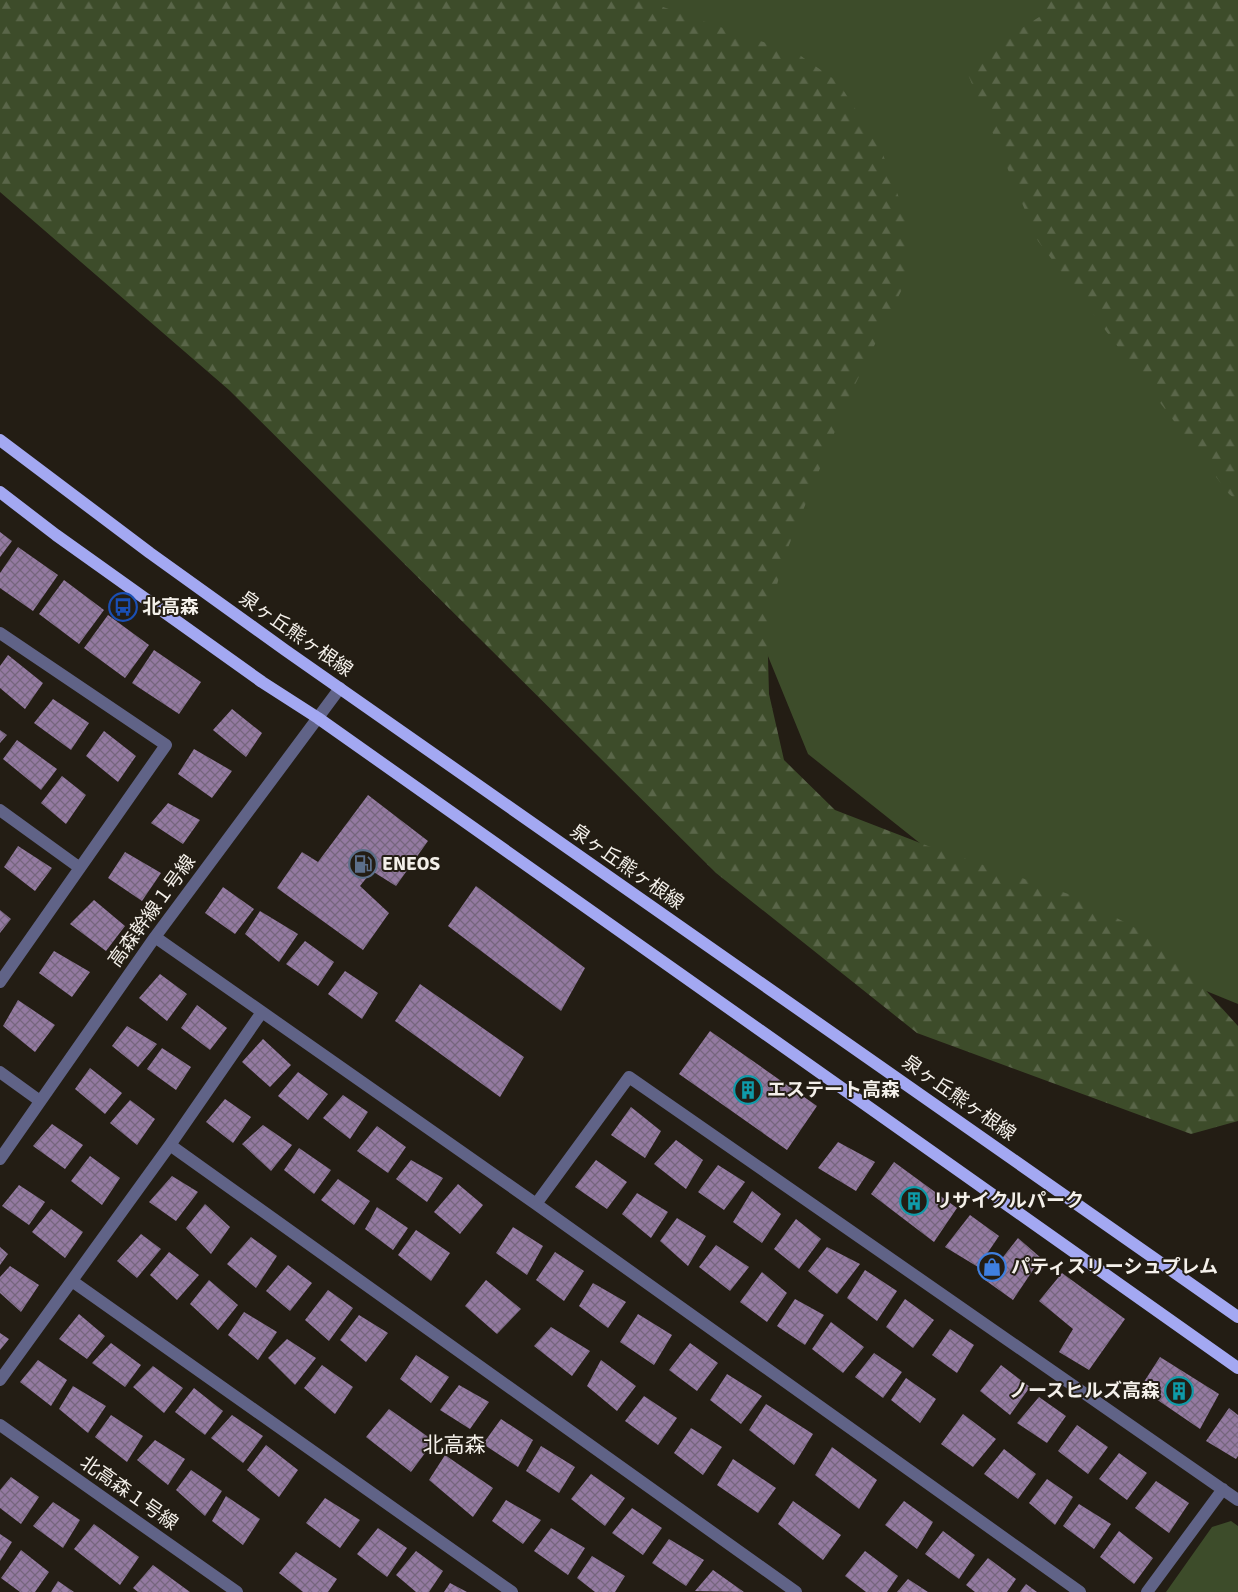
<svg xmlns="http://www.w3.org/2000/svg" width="1238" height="1592" font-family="Signika,'Noto Sans JP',sans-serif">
<defs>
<pattern id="forest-firs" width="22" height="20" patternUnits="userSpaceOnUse" patternTransform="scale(1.25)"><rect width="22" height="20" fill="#3d4c2a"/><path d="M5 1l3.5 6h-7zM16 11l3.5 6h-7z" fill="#5a6649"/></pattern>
<pattern id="building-cross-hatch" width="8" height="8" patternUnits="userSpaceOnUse" patternTransform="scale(1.25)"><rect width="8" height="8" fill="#947aa1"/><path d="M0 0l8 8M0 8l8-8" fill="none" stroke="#76667d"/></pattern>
</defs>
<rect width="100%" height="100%" fill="#231d14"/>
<!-- green -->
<path fill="#3d4c2a" d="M401,0H1238V1004L1000,907L808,754L684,451Z
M1231,1521L1238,1526V1592H1166L1212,1527Z"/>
<!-- forest -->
<path fill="url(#forest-firs)" d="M0,0H643L798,54L838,82L881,149L906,217L905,283L848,399L785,555L767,622L769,694L784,760L835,810L928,846L1077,897L1162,942L1238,1026V1121L1191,1134L917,1033L716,873L229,390L0,192Z
M1042,0H1238V501L1229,494L1038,241L964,65L1047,12Z"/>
<!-- building -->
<path fill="url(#building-cross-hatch)" d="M0,532L12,541L0,557Z
M18,547L58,575L33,611L0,588V573Z
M64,580L104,610L79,644L39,614Z
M108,615L149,645L125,678L84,648Z
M154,650L201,682L179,714L132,683Z
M8,655L43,683L25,709L0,688V666Z
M53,699L89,723L71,750L34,723Z
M232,709L262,733L246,757L213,730Z
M0,730L7,735L0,743Z
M104,731L136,756L118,782L86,756Z
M17,740L57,769L41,790L3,759Z
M194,749L232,771L212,798L178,774Z
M62,776L86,795L66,824L41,803Z
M368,795L428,841L396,886L372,871L360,886L389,913L363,950L277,888L302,852L318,862Z
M168,803L200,820L183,844L151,823Z
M18,846L52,868L35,891L4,867Z
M125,852L161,873L142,901L108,878Z
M476,886L585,968L561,1011L448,926Z
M223,887L254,909L235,934L205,913Z
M94,900L125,926L106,951L70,924Z
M0,910L11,919L0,933Z
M260,911L298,934L279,962L245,934Z
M305,941L334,962L318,986L286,964Z
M54,951L90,972L72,997L39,973Z
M345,971L378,993L362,1019L328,994Z
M160,974L187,994L167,1021L139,998Z
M420,984L524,1057L500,1097L395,1021Z
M18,1000L55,1025L35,1052L3,1026Z
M197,1005L227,1028L210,1050L181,1028Z
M127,1026L157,1044L138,1067L112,1046Z
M710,1031L817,1106L787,1150L679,1074Z
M263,1039L291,1065L270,1087L242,1062Z
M162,1048L191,1067L176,1090L147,1069Z
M90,1068L122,1093L105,1114L75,1089Z
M298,1072L328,1094L308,1120L278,1096Z
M343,1095L368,1112L350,1139L323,1118Z
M225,1099L251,1117L233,1143L206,1122Z
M130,1100L155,1119L137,1145L110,1123Z
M631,1107L661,1131L645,1158L611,1135Z
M52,1124L83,1145L65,1169L33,1146Z
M263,1125L292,1145L271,1171L242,1144Z
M377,1126L406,1147L388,1173L357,1151Z
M676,1140L703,1160L686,1189L654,1164Z
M838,1142L875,1162L856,1191L818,1168Z
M299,1148L331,1170L314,1194L284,1170Z
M90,1156L120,1178L102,1205L71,1181Z
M411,1160L443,1178L427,1202L396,1179Z
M596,1160L627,1182L607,1209L575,1187Z
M894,1162L957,1208L934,1242L871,1194Z
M718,1165L745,1182L724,1210L698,1192Z
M172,1176L198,1192L176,1221L149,1202Z
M338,1179L370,1201L354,1225L321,1200Z
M458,1184L483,1205L460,1234L434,1212Z
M19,1185L45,1202L29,1225L2,1206Z
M752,1191L781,1214L762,1243L733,1222Z
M637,1193L668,1212L651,1238L622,1214Z
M205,1204L230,1227L211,1254L186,1228Z
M377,1207L408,1228L393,1250L365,1229Z
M51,1209L83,1232L65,1258L32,1232Z
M970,1215L999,1236L978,1267L945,1247Z
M677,1218L706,1236L688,1266L660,1241Z
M796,1219L821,1239L799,1269L774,1249Z
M513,1227L543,1246L527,1275L496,1253Z
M416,1230L450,1253L431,1281L398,1255Z
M141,1234L161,1249L137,1278L117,1261Z
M251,1237L277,1256L256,1288L227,1264Z
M1018,1238L1041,1258L1013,1300L985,1280Z
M716,1245L749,1267L730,1291L699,1267Z
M0,1247L8,1254L0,1265Z
M827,1247L860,1264L837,1294L808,1271Z
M169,1252L199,1275L177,1300L150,1275Z
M555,1252L584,1271L564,1301L536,1280Z
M288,1265L312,1283L290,1311L266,1291Z
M10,1266L39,1285L21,1312L0,1293V1277Z
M865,1270L897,1291L877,1321L847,1298Z
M762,1272L787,1293L767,1322L740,1302Z
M1062,1273L1125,1319L1089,1370L1059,1352L1073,1329L1039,1301Z
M209,1280L238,1305L218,1330L190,1304Z
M486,1280L521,1309L497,1334L465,1306Z
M593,1283L626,1302L608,1328L579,1306Z
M328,1290L353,1308L329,1341L305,1320Z
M795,1299L824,1315L805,1345L777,1326Z
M905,1299L934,1320L913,1348L886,1327Z
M244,1312L277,1332L258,1360L228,1335Z
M79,1314L105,1336L87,1359L59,1339Z
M638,1314L672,1335L654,1365L620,1342Z
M359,1315L388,1333L366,1362L340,1340Z
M831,1322L864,1347L843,1373L812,1349Z
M551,1327L590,1351L572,1376L534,1346Z
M950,1329L974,1345L957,1373L932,1355Z
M0,1333L9,1339L0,1350Z
M287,1339L316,1358L295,1385L268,1358Z
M111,1343L141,1365L125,1387L92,1363Z
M690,1343L718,1363L697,1391L669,1370Z
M874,1353L902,1372L883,1398L855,1377Z
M416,1355L449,1377L431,1403L400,1379Z
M1160,1357L1219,1394L1200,1429L1140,1388Z
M38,1360L67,1380L51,1406L20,1382Z
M601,1360L636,1386L617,1411L587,1386Z
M322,1365L353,1387L335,1414L304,1388Z
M1001,1365L1030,1387L1010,1415L980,1391Z
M153,1366L183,1388L164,1413L133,1387Z
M727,1374L762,1396L741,1424L710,1400Z
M906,1378L936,1399L920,1423L891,1400Z
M459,1385L489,1402L470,1429L440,1410Z
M73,1386L106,1406L88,1433L59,1409Z
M194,1388L223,1411L205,1435L175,1412Z
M644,1396L677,1418L658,1445L625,1421Z
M1039,1397L1066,1416L1047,1443L1017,1423Z
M766,1404L813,1434L794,1465L749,1430Z
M1229,1408L1238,1415V1456L1236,1459L1206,1441Z
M389,1409L434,1441L411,1472L366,1437Z
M963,1414L996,1439L973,1467L941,1444Z
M111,1415L143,1436L127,1462L95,1437Z
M232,1415L263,1436L243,1463L211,1438Z
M501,1419L533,1440L518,1467L483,1444Z
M1077,1425L1108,1447L1088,1474L1058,1451Z
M691,1428L722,1447L703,1475L674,1453Z
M155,1440L185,1459L168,1485L137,1460Z
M266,1445L298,1470L279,1497L247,1470Z
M541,1446L575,1467L559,1493L526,1471Z
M832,1447L877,1480L859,1509L815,1475Z
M1004,1449L1036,1474L1018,1499L984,1474Z
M1119,1453L1147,1473L1127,1500L1099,1479Z
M445,1455L493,1488L473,1517L429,1480Z
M733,1459L776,1488L758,1513L717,1485Z
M191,1470L222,1491L205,1516L176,1490Z
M591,1474L625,1498L605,1526L571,1499Z
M11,1477L39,1497L21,1524L0,1508V1490Z
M1047,1479L1073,1497L1055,1525L1029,1503Z
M1156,1481L1189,1503L1169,1533L1135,1508Z
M226,1496L260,1519L243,1545L212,1521Z
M325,1498L360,1520L340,1548L306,1523Z
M506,1500L541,1520L523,1544L492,1521Z
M793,1501L841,1535L823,1560L778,1524Z
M904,1501L933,1522L917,1549L885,1525Z
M53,1502L80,1520L63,1548L33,1526Z
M1079,1504L1111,1524L1094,1549L1063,1526Z
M632,1508L662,1528L643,1555L612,1533Z
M94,1524L139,1557L120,1585L74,1549Z
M378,1528L407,1548L387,1577L357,1554Z
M551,1528L585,1548L568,1575L534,1551Z
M943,1531L975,1555L959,1579L925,1554Z
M1119,1531L1153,1558L1134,1584L1100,1557Z
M0,1534L12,1542L0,1561Z
M669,1539L704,1560L686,1586L652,1563Z
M21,1550L49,1572L35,1592H20L1,1578Z
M416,1551L443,1571L429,1592H416L396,1575Z
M865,1551L898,1576L887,1592H866L845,1576Z
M296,1552L337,1579L328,1592H303L279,1573Z
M592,1556L625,1576L615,1592H595L577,1578Z
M988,1558L1016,1579L1007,1592H975L966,1585Z
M153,1565L190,1592H138L133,1588Z
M713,1570L744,1592L695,1591Z
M908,1579L928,1592H897Z
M58,1581L74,1592H51Z
M450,1583L467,1592H444Z
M1026,1584L1037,1592H1020Z"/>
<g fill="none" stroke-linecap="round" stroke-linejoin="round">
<!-- minor -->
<path stroke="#606387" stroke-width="12" d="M0,633L166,745L0,982
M0,810L80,868
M155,937L536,1204L1080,1592
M0,1072L40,1101
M170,1145L796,1592
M0,1159L155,937L340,688
M536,1204L629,1077L1238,1500
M72,1281L512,1592
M0,1380L170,1145L262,1012
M0,1425L237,1592
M1147,1592L1223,1489"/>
<!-- major -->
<path stroke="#a3a8f2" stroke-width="12" d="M0,440L150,553L285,650L1238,1317
M0,492L56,535L262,682L318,718L1238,1368"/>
</g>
<!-- icons -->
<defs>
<symbol id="bus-ring" viewBox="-11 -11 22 22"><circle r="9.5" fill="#231d14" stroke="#1a4fb4" stroke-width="1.5"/><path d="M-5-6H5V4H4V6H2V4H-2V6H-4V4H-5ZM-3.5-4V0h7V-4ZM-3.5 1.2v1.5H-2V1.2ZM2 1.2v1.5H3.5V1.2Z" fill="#1a4fb4"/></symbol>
<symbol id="fuel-ring" viewBox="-11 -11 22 22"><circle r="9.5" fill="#231d14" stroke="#5c6f8a" stroke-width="1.5"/><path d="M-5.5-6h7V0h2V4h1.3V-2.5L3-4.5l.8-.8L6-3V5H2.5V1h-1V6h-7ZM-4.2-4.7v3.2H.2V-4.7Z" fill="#5c6f8a"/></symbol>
<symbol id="building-ring" viewBox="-11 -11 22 22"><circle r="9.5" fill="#231d14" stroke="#0f9aa8" stroke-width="1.5"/><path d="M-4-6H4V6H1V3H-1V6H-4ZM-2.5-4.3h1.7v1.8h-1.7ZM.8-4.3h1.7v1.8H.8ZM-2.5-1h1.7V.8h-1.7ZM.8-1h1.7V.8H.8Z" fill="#0f9aa8"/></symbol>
<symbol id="shop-ring" viewBox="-11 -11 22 22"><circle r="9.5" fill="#231d14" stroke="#3f7fe0" stroke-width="1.5"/><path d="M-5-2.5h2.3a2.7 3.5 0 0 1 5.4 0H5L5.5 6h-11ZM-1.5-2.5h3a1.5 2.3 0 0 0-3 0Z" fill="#3f7fe0"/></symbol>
</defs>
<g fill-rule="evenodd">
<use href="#bus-ring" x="107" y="591" width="32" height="32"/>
<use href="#fuel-ring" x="347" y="848" width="32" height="32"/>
<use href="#building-ring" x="732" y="1074" width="32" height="32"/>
<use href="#building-ring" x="898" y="1185" width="32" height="32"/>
<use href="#shop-ring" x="976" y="1251" width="32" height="32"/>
<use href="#building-ring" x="1163" y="1375" width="32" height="32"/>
</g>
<g text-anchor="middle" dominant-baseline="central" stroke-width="4" stroke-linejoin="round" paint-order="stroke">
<!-- poi labels -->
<g font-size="19" font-weight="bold" fill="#f4f0ea" stroke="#231d14" text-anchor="start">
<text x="142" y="607">北高森</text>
<text x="382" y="864">ENEOS</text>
<text x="767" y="1090">エステート高森</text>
<text x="933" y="1201">リサイクルパーク</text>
<text x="1011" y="1267">パティスリーシュプレム</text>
<text x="1160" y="1391" text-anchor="end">ノースヒルズ高森</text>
</g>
<!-- street labels -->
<g font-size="19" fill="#f4f0ea" stroke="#231d14">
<text transform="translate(296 634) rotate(35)">泉ヶ丘熊ヶ根線</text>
<text transform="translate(627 867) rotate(35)">泉ヶ丘熊ヶ根線</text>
<text transform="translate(152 911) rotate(-54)">高森幹線１号線</text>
<text transform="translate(959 1098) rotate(35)">泉ヶ丘熊ヶ根線</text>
<text transform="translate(129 1493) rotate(35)">北高森１号線</text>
</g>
<!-- quarter labels -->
<g font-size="21" fill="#f4f0ea" stroke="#231d14">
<text x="454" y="1445">北高森</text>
</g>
</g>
</svg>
